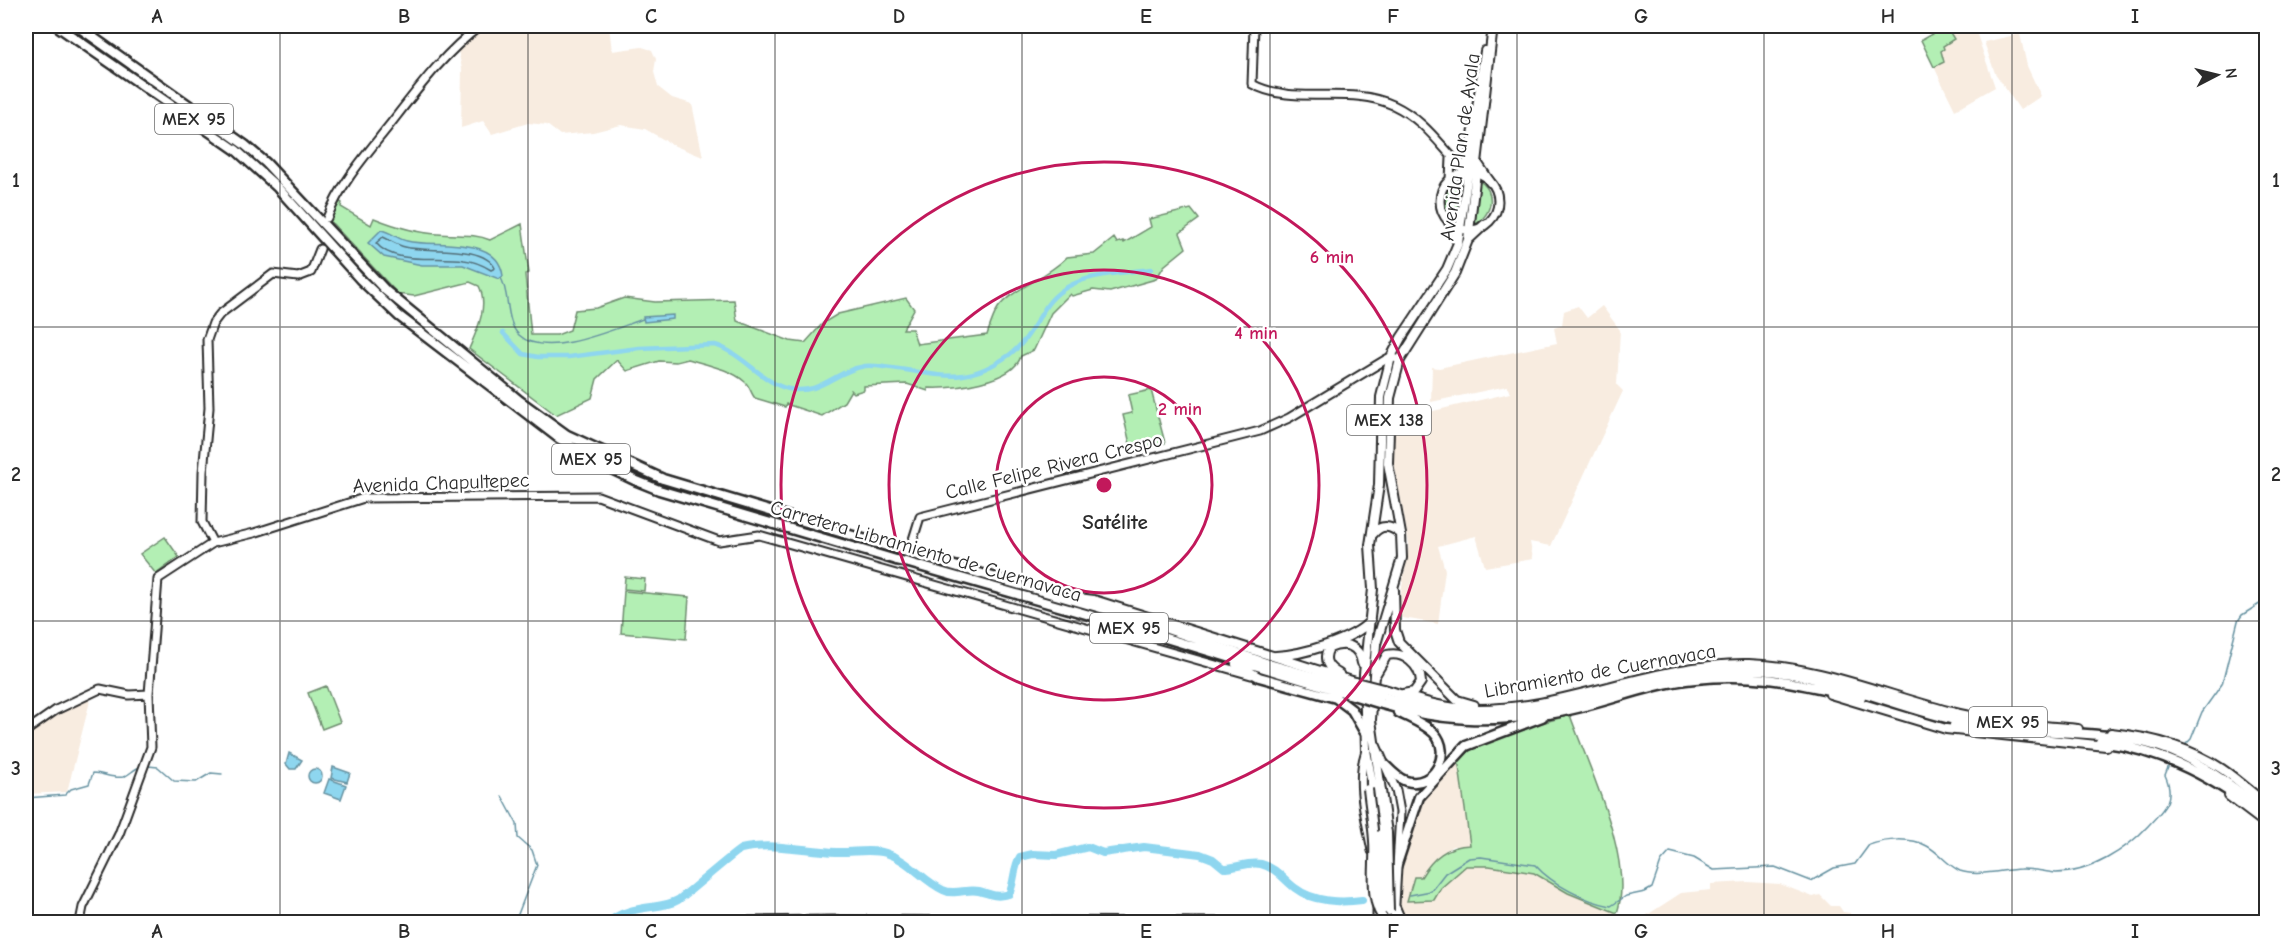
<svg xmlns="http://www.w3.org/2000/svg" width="2292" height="948" font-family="'Comic Neue',sans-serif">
<rect width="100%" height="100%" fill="#fff"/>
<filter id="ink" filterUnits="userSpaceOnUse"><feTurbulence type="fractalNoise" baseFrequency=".0167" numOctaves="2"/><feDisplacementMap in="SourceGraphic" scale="12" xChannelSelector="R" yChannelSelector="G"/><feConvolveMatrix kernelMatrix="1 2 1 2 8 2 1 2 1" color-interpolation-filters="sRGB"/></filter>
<g filter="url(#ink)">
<!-- built -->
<path fill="#f8ece0" d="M480,26H609L612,51L642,47L652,50L656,59L654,72L658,87L672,98L692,104L703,157L675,146L645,129L621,125L593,132L560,135L547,125L528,123L492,134L483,121L461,128L462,69L457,45Z
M1947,26H1974L1995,87L1955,110L1921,40Z
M2020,34L2027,66L2041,96L2020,110L1995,73L1984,42Z
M1578,306L1587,318L1602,306L1620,330L1617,385L1623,391L1551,546L1530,542L1533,559L1485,567L1476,536L1438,546L1445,570L1438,624L1397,617L1409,544L1394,462L1393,427L1395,420L1510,393L1507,386L1431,402L1432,367L1439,368L1557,343L1554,328L1562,325L1564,311Z
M91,697L67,792L26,794V732L56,711Z
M1458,759L1470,846H1452L1430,864L1421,877L1434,900L1441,888L1466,866H1489L1534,873L1568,893L1617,913L1614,922H1401L1396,880L1413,810Z
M1748,882L1780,884L1813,897L1820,895L1831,906H1839L1843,912L1850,913L1851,922H1643L1644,917L1681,893L1711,890V884Z"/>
<!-- green -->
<path fill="#b3efb4" stroke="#6f8d70" stroke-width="1.5" d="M1946,26L1954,39L1943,46L1944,49L1941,51L1944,62L1934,67L1921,40Z
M1462,180L1457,221C1438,210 1443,186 1462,180Z
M1478,180C1498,191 1492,217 1473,225Z
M336,200L342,203L341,207L371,225L374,218C394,226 417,233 438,234C456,236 474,233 490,240L522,224L529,273L525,274L531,335H557L570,330L575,310L596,308L624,298L655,302L734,300L737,321L790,341L805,343L823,323L838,314L906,298L914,309L903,329H912L917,344L987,335C990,326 993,316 998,308C1009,291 1048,277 1067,257L1094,254L1114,238L1117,243L1123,241L1124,243L1151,227L1149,219L1191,209L1199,219L1180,233L1186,248L1164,266L1156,279L1110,292L1093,290L1072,296L1070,294L1051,313L1034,350L1021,356C1013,383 951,389 928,388V391L907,384L864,386V390L854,393L851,390L844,402L822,416L786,404L785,407L755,398C751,394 750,386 745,382C731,369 704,364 688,359L676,362L659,361L627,371L617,360L597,379L592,398L556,415L469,349C477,330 489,306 479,286L470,282L414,296L398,294L330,221Z
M1151,390L1165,443L1132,452L1123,415L1132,413L1128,395Z
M165,537L179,557L156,574L140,554Z
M625,577L645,579L644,591L624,589Z
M624,591L689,597L686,639L621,633Z
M326,686L340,722L322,729L308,693Z
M1570,715C1588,766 1635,861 1617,913L1568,893L1534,873L1489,866H1466L1441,888L1434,900L1407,901L1414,877H1421C1433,857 1447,846 1470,845L1458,759L1489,738Z"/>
<!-- water -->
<path fill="#8ed6ef" stroke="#6692a1" stroke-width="1.5" d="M381,230C391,232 398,239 407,241C436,248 498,234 503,276L499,279L463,265H422L384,257L368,243Z
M673,315V319L644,322L643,317Z
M289,753L302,760L296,769H290L286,764Z
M333,767L350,773L347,782L331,778Z
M308 776a7 7 0 1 1 14 0a7 7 0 1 1-14 0Z
M329,779L346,785L341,799L324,793Z"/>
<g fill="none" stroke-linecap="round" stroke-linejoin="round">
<!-- shore -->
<path stroke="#536f79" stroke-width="1.5" d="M383,237C390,240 397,245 405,247C429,253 483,244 495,268L491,270C483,265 474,261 464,260C440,255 394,266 376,243Z"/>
<!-- stream -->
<path stroke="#6692a1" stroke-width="1.5" d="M501,278C510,294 505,322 519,335C545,360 614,329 643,319
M2183,747L2191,739L2202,712L2222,684L2238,621L2242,615L2266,600
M148,766L158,767L174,781L196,782L211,773L222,774
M502,796L517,824L518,838L532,850L537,865L515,922
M26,798L65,795L71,789L89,784L93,773C103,773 113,779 123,777C130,775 133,769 140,767
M1410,895L1431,891L1445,873L1469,858L1481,857L1535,865C1553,885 1585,901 1611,906L1626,896L1645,892L1652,888L1661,862L1670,852L1694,858L1714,870L1775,867L1811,881L1834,868L1855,864L1869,845C1886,839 1911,837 1927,846C1940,853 1947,865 1960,871C1978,877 2001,870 2020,869C2032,868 2044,872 2056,873C2090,873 2126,850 2148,826C2164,809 2176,799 2165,775L2169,765"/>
<!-- canal -->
<path stroke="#8ed6ef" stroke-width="4.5" d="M503,333L523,354L538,357H568L639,348L715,345C742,353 764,384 789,389C822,395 834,371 865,366C873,365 883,367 892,368C940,374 964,387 1009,355C1027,342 1035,323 1047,305C1070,273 1116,274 1151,269"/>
<!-- river -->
<path stroke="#8ed6ef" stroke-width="8" d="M609,922C629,904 662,910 678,900C688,893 736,851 741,849C772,842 806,851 836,852C852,853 871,848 886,853C909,860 922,880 943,890C954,896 967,888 979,891C991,894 995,898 1009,894C1015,882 1013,868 1020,857L1033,854L1056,855L1088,847L1103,853L1144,847L1200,854L1213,859L1224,868C1237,868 1249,861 1261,864C1277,868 1283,879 1295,888C1313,902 1341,903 1362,900"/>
<!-- secondary-tunnel -->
<path stroke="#d5d5d5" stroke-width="7" stroke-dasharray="7 3.5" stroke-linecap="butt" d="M903,573L910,549"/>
<defs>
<path id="secondary" d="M1254,26L1252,84C1295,107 1348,84 1393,105C1427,121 1442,149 1468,173
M1440 201a29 29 0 1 1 58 0a29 29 0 1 1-58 0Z
M1450,180L1451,158
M327,218C341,183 365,156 388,127C417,90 443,54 480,26
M213,543L202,522L203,472L209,408L207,340L213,323L220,314L273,274L298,277L311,272L320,249
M911,546L920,517L1260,431L1289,418L1385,360L1391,357L1400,360
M26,731L56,710L100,689L129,695L149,694
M1376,745L1396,790L1400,812L1394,922
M1366,750C1355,782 1366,819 1372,851
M1396,908L1402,922
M80,922L83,907L119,834L151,747L149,694L158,579L213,543L254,533L364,498L598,496L719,541L759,535L1251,675
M654,922L832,920L1231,922
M1377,922V907"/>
<path id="primary" d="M1458,163L1465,165L1470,160
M1478,164L1490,182
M1448,220L1457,241
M1469,239L1484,225
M1373,534C1382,523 1391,526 1401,534
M1394,590L1395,630L1399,642L1457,700L1474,705
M1078,598L1094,600L1352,681
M1276,656C1300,655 1354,640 1370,621
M1339,674C1328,668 1322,660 1329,648C1345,641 1359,645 1362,663
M1374,677L1387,655C1404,651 1420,665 1421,682L1414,692L1403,694
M1384,689C1413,698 1441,709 1472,709C1566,711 1654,662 1749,664C1818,666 1882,694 1948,711C1990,722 2035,725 2078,729
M1830,694L1946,729L2106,746
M2111,733C2150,737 2189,747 2222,769C2237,779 2252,793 2266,804
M2229,796L2266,824
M1387,833L1371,720L1376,644L1402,558L1401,534L1388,463L1390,398L1400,360L1455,273L1468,240L1493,26
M1381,834L1366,750L1364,674L1373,589L1370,545L1379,485L1381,397L1391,357L1401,338L1447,269L1458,243L1485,51"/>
<path id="highway" d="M57,26L236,150L277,187L360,279L399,316L560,439C592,460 624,477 659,490L896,560
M77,26L245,145L266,163L386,291L520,401L567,435L663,479L900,550
M913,554L1132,617L1269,664L1351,687
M909,563L1100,618L1349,694
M1236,664L1259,677L1336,698L1352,710L1364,731
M1382,696C1410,705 1438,713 1467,714C1554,718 1639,676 1726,670C1811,664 1888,707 1968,723C2031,736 2099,727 2160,747C2204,762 2230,786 2266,811
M1382,704C1438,721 1490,723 1548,714C1598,707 1644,684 1695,679C1759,672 1799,684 1861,697
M1954,725L1994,732
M2100,742C2164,750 2216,779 2266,818
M1384,764C1390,770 1398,779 1406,781C1434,789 1453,753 1434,733C1425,724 1409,718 1398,712
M1396,867L1419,797L1466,746L1542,717"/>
</defs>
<!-- secondary casing -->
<use href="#secondary" stroke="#2b2b2b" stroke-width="11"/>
<!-- primary casing -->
<use href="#primary" stroke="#2b2b2b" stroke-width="12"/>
<!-- highway casing -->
<use href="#highway" stroke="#2b2b2b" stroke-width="13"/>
<!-- secondary -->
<use href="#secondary" stroke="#fff" stroke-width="7"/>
<!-- primary -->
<use href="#primary" stroke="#fff" stroke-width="8"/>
<!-- highway -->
<use href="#highway" stroke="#fff" stroke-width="8"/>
<defs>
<path id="primary-bridge" d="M1352,681L1383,689
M1368,789C1370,807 1373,824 1374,841C1376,867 1367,901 1386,922
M1387,833L1389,911
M1381,834L1382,910"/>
<path id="highway-bridge" d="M900,550L913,554
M896,560L909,563
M1351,687L1382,696
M1349,694L1382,704"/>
</defs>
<!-- primary-bridge casing -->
<use href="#primary-bridge" stroke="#2b2b2b" stroke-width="12" stroke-linecap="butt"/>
<!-- highway-bridge casing -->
<use href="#highway-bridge" stroke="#2b2b2b" stroke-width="13" stroke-linecap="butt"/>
<!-- primary-bridge -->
<use href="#primary-bridge" stroke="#fff" stroke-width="8"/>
<!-- highway-bridge -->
<use href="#highway-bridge" stroke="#fff" stroke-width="8"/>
</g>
</g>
<!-- grid -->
<path fill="none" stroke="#2b2b2b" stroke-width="1.5" stroke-opacity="0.55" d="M280,26V922M528,26V922M775,26V922M1022,26V922M1270,26V922M1517,26V922M1764,26V922M2012,26V922M26,327H2266M26,621H2266"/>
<!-- distance rings -->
<g fill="none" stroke="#c2185b" stroke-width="3">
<circle cx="1104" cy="485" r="108"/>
<circle cx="1104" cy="485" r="215"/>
<circle cx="1104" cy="485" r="323"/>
</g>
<g text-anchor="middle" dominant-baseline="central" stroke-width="5" stroke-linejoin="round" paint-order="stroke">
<!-- shield labels -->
<g fill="#fff" stroke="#6b6b6b" stroke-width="1.5">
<rect x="155" y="104" width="78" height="30" rx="4.5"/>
<rect x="1347" y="405" width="84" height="30" rx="4.5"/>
<rect x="552" y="444" width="78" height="30" rx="4.5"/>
<rect x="1090" y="613" width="78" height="30" rx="4.5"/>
<rect x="1969" y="707" width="78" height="30" rx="4.5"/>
</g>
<g font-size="18" font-weight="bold" fill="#2b2b2b">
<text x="194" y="119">MEX 95</text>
<text x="1389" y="420">MEX 138</text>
<text x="591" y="459">MEX 95</text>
<text x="1129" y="628">MEX 95</text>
<text x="2008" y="722">MEX 95</text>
</g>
<!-- street labels -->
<g font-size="20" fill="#2b2b2b" stroke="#fff">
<text transform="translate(1460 147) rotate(-82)">Avenida Plan de Ayala</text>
<text transform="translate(1054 466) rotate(-14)">Calle Felipe Rivera Crespo</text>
<text transform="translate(441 483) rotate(-2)">Avenida Chapultepec</text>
<text transform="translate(926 551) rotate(16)">Carretera Libramiento de Cuernavaca</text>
<text transform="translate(1600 671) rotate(-10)">Libramiento de Cuernavaca</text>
</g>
<!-- neighbourhood labels -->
<g font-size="21" font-weight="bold" fill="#2b2b2b" stroke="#fff">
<text x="1115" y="522">Satélite</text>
</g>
</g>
<circle cx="1104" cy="485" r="9" fill="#c2185b" stroke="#fff" stroke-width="3"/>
<g font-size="18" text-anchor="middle" font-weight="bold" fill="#c2185b" stroke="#fff" stroke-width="5" stroke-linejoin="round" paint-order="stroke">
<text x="1332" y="263">6 min</text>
<text x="1256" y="339">4 min</text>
<text x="1180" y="415">2 min</text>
</g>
<!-- margin -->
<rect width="2292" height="948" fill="none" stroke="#fff" stroke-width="66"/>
<!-- north arrow -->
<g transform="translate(2217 75) rotate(83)" stroke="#ffffff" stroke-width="4.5" paint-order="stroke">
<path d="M0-4.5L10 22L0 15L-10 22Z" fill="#2b2b2b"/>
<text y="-9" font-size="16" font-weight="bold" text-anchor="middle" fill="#2b2b2b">N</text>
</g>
<rect x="33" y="33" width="2226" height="882" fill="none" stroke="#2b2b2b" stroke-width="2"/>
<g font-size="20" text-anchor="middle" font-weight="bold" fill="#2b2b2b">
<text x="157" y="23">A</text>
<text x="404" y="23">B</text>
<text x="651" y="23">C</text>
<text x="899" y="23">D</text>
<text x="1146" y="23">E</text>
<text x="1393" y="23">F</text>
<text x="1641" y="23">G</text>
<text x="1888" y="23">H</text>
<text x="2135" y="23">I</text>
<text x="16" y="187">1</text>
<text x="2276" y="187">1</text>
<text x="16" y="481">2</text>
<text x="2276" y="481">2</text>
<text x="16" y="775">3</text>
<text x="2276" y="775">3</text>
<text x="157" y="938">A</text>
<text x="404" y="938">B</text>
<text x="651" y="938">C</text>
<text x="899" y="938">D</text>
<text x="1146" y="938">E</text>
<text x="1393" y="938">F</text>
<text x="1641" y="938">G</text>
<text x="1888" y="938">H</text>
<text x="2135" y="938">I</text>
</g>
</svg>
